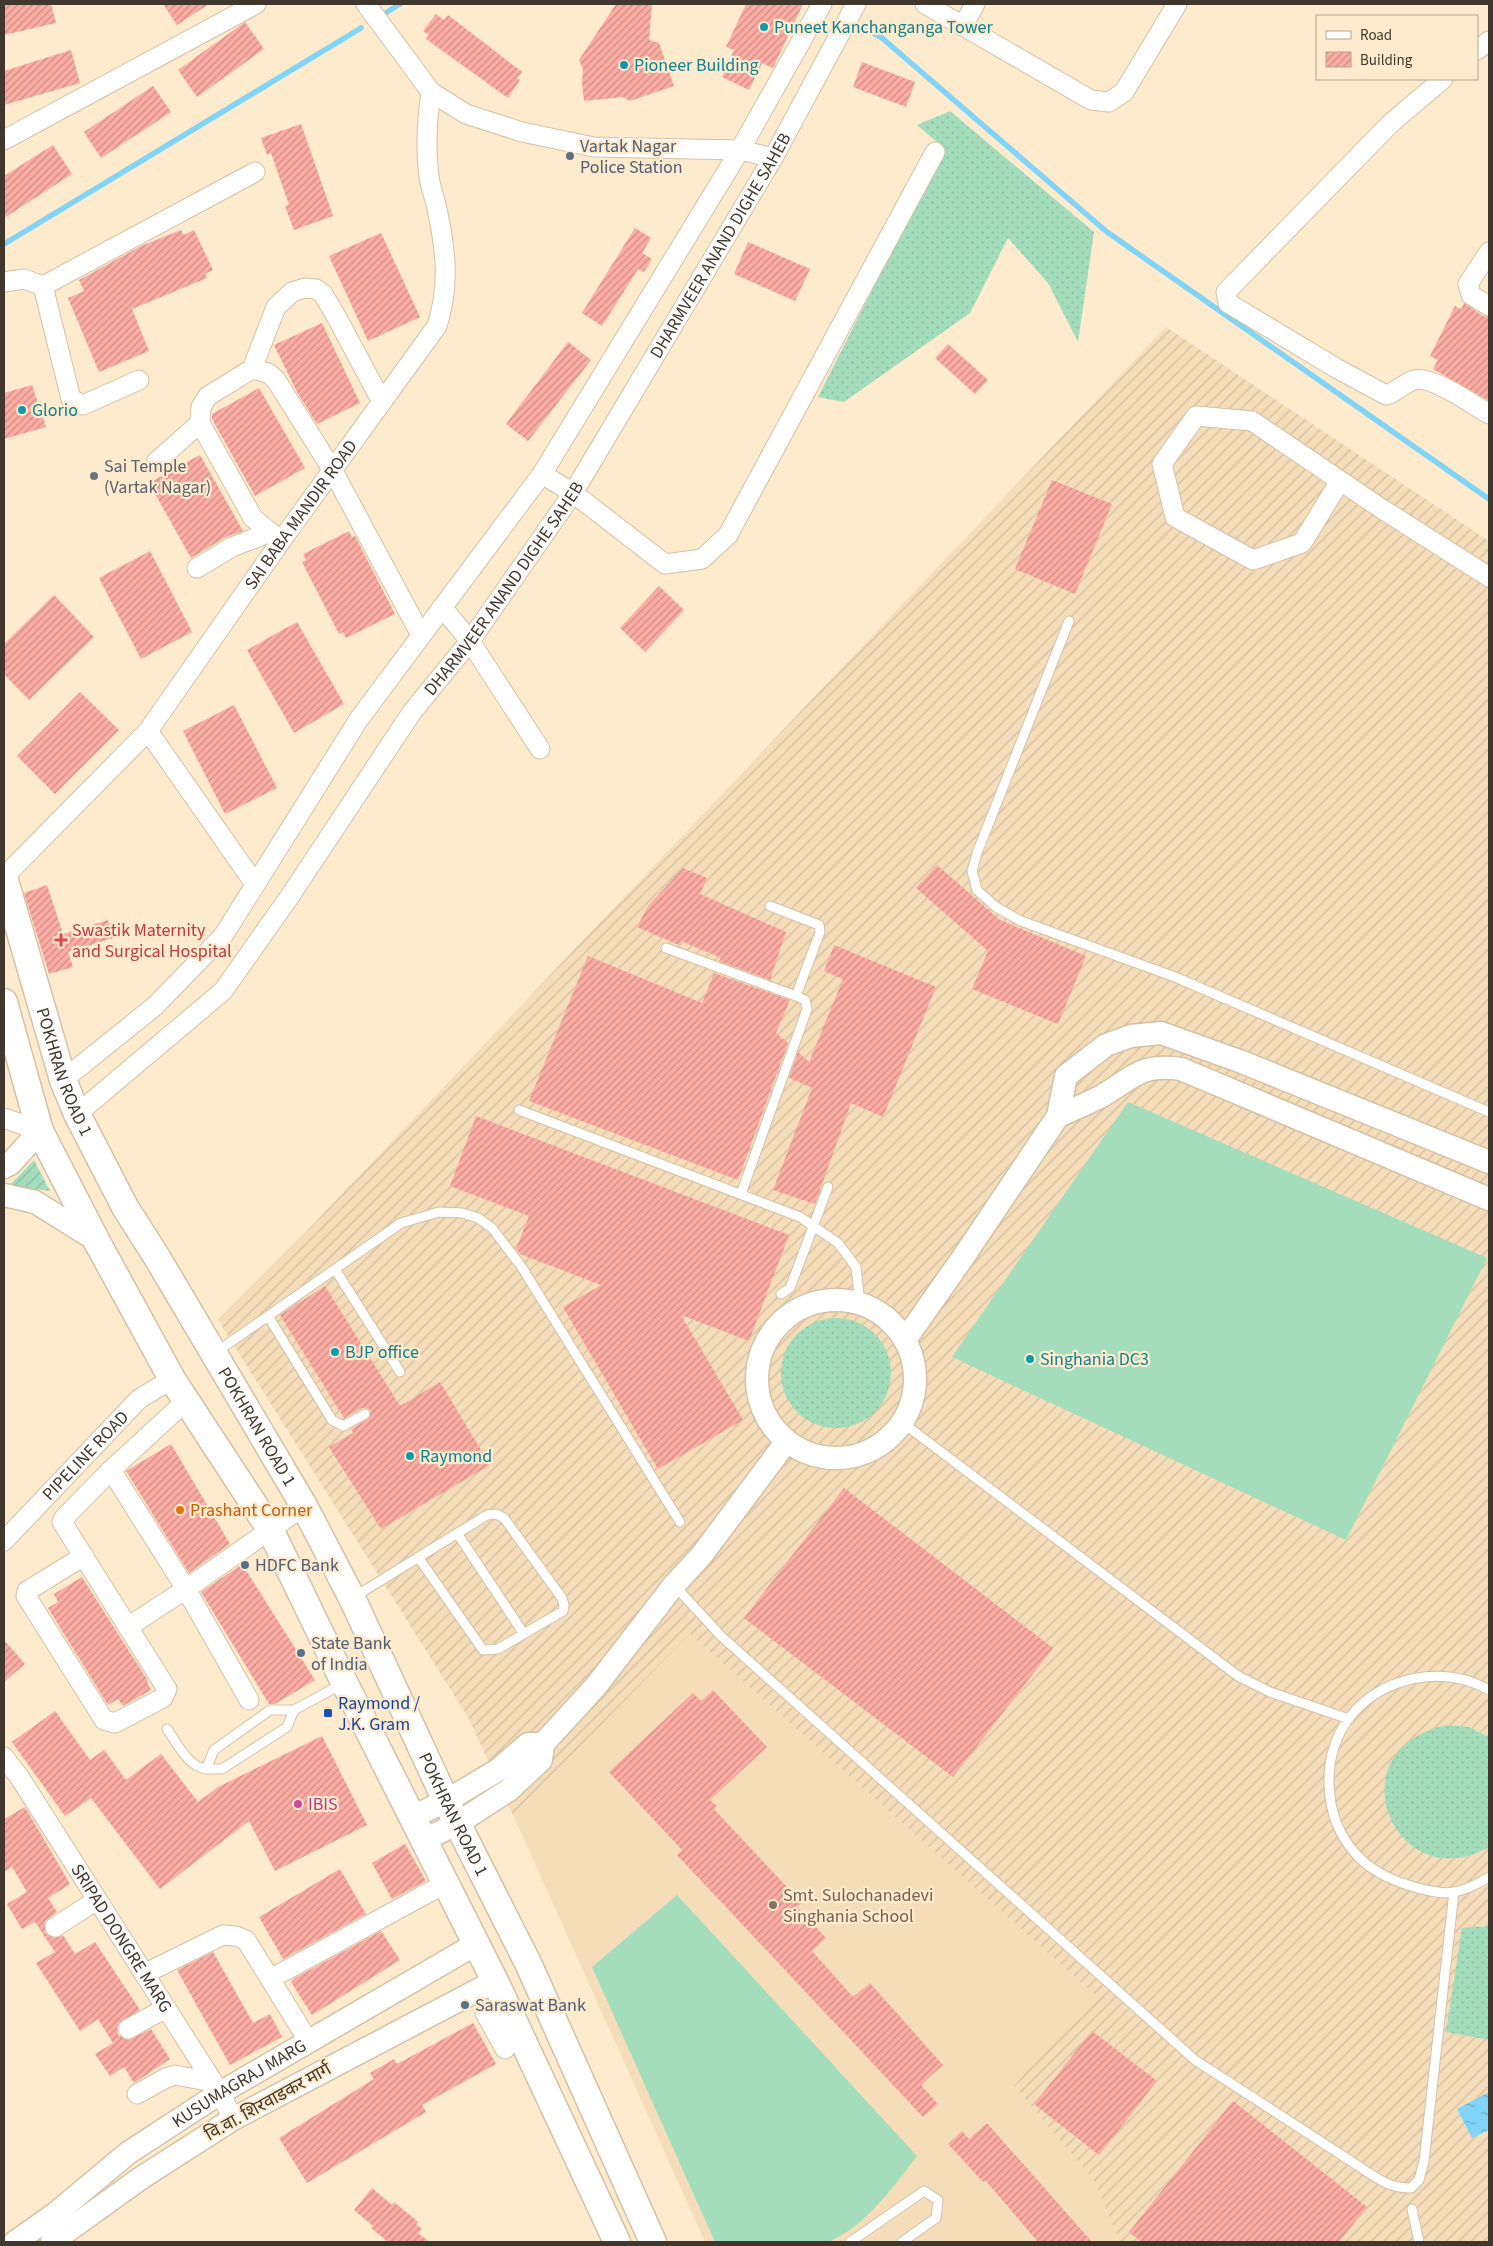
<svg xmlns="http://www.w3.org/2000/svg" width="1493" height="2246" font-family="'Source Sans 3','Noto Sans Devanagari',sans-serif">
<defs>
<pattern id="industrial-furrows" width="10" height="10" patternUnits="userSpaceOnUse" patternTransform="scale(1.25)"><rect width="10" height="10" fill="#f5ddb9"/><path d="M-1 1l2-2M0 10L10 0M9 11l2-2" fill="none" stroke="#d3be9f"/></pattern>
<pattern id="grass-dots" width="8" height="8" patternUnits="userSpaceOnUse" patternTransform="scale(1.25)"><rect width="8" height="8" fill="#a3ddbb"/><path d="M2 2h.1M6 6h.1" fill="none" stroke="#8dbea1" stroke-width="1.8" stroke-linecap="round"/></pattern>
<pattern id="garden-furrows" width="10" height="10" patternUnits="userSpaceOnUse" patternTransform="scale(1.25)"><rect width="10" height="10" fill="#a3ddbb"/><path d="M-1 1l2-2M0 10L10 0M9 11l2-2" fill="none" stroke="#8dbea1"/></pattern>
<pattern id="water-ripples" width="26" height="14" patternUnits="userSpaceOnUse" patternTransform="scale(1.25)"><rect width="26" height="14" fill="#7fd4f7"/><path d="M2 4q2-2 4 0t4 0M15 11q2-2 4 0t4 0" fill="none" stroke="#69adc8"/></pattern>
<pattern id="building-hatch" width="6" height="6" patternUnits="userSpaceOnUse" patternTransform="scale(1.25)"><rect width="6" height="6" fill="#fcaca4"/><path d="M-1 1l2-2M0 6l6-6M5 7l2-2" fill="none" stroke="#cd8d86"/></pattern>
</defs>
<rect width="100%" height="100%" fill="#feeacd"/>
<!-- built -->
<path fill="#f5ddb9" d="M690,1634L1094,1994L1014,2086L1093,2179L1120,2242H705L513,1815Z"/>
<!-- industrial -->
<path fill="url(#industrial-furrows)" d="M1166,327L1489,541V2242H1120L1093,2179L1014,2086L1094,1994L690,1634L513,1815L469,1719L218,1320L304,1234Z"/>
<!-- grass -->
<path fill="url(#grass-dots)" d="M950,111L1094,232L1078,342L1048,283L1008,238L970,313L844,402L818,397L944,148L917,125Z
M781 1373a55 55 0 1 1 110 0a55 55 0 1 1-110 0Z
M1447,1725L1469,1727L1489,1737V1847C1395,1901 1331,1749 1447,1725Z
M1489,1926V2040L1446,2032L1462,1928Z"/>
<!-- garden -->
<path fill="url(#garden-furrows)" d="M34,1160L50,1191L9,1186Z"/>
<!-- pitch -->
<path fill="#a3ddbb" d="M1128,1102L1487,1258L1346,1540L952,1357Z
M677,1895L917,2156C893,2187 865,2227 828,2242H715L592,1967Z"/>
<!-- water -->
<path fill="url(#water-ripples)" d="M1489,2092V2130L1472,2138L1457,2109Z"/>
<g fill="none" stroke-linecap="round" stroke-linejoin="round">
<!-- stream -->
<path stroke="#7fd4f7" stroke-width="5.5" d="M387,12L400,4
M868,30L882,38L1107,232L1489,499
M4,244L361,28"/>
</g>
<!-- building -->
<path fill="url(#building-hatch)" d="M4,4H51L56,23L4,35Z
M163,4H209L177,25Z
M616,4H652L649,40L659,43L674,86L630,101L623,97L584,101L582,83L583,69L579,60Z
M746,4H803L773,68L762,63L749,90L722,77L734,50L726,47Z
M436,14L444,20L448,15L522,72L517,78L520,80L508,98L426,39L429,35L423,31Z
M245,22L264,49L197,97L178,70Z
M71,50L80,83L4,105V71Z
M862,62L915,82L906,107L853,87Z
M153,86L171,112L101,158L84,132Z
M301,124L333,216L294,230L285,206L289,205L271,153L267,155L261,138Z
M53,145L72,174L4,218V176Z
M635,228L651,238L642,253L652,259L644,272L638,269L602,326L582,313Z
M181,230L184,235L194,230L213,270L205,274L207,278L132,309L149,351L99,372L68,298L84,291L79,280L141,246Z
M381,233L420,317L368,341L329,256Z
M748,242L810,269L795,301L734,274Z
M1464,303L1483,316L1489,317V401L1433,369L1438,360L1430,356L1455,306L1461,309Z
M322,323L360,403L317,424L297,392L274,345Z
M568,342L591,360L528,441L506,424Z
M948,344L988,380L975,394L935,358Z
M32,385L46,427L4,439V393Z
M259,388L305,468L255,496L212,419V414Z
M200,455L243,531L226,537L191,558L149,483Z
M1052,480L1112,504L1075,594L1015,569Z
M349,531L352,537L355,536L395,614L346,638L343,632L339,634L302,562L306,560L303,554Z
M150,551L192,632L141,659L99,578Z
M659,586L684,610L645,652L620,628Z
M54,595L94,637L29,700L4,674V644Z
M297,622L344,704L294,733L247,650Z
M80,692L119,730L55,794L17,756Z
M234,705L277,788L225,814L183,731Z
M937,865L1000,920L1086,956L1058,1024L972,989L988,951L916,888Z
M683,868L707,878L700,894L786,932L770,980L719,961L721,958L681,941L679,945L637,927L648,906Z
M47,885L63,934L108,920L113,938L68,952L73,967L49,974L24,893Z
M834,945L936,987L883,1117L851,1103L815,1204L773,1190L812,1088L789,1078L798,1052L809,1062L843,979L824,971Z
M588,956L702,1003L714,973L790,1000L776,1033L788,1043L738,1180L529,1101Z
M476,1116L789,1235L749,1341L681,1315L743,1420L658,1469L563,1307L601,1285L520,1254L516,1249L529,1216L450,1186Z
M325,1286L400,1406L440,1382L490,1465L381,1529L329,1447L353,1433L351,1429L368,1419L371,1411L368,1408H362L344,1418L280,1315Z
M171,1444L230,1544L189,1573L126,1471Z
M844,1488L1053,1648L953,1777L744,1618Z
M242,1564L315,1680L275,1704H269L201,1592Z
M82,1577L148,1681L147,1682L151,1690L123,1706L118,1699L108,1705L48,1608L58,1602L54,1594Z
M4,1640L25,1664L4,1682Z
M713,1690L767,1747L710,1800L717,1806L714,1809L802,1903L797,1907L826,1938L812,1951L853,1997L870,1983L943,2065L921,2085L938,2104L923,2117L677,1855L682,1850L609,1772L693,1693L701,1701Z
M55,1711L90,1760L104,1750L126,1780L161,1754L198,1802L218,1787L322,1736L367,1825L275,1871L249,1821L160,1889L91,1798L65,1816L12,1742Z
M25,1807L70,1884L48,1898L57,1912L45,1921V1933L55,1938L63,1935L75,1954L95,1942L140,2010L119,2023L117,2028L118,2035L128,2040L151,2029L170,2059L134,2083L124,2067L110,2076L95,2054L113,2043L98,2019L80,2031L36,1963L55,1952L35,1922L22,1929L7,1904L27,1892L12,1867L4,1872V1819Z
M405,1844L426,1881L392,1899L372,1863Z
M340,1869L366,1914L283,1959L259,1917Z
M381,1931L400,1960L312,2015L291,1982L295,1978Z
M213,1952L253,2023L270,2014L282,2037L230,2065L177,1970Z
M473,2023L496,2064L422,2105L426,2112L307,2183L279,2138L374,2079L370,2073L394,2059L397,2064Z
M1092,2031L1157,2081L1099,2155L1034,2104Z
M1233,2101L1367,2207L1339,2242H1142L1129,2232Z
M987,2123L1092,2242H1038L985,2180L983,2182L948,2144L962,2131L969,2139Z
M372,2188L392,2205L394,2202L418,2222L416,2224L422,2229L418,2233L429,2242H388L371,2228L373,2226L354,2210Z"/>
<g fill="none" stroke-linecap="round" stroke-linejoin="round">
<defs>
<path id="service" d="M1069,621L977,853L972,871L977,890L996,907L1021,921L1175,977L1489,1112
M666,948L796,996
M519,1110L800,1217L838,1243L856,1267L860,1304
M741,1194L807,1009L805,1000L796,996L820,932L819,925L770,906
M335,1269L400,1372
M781,1294L790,1288L828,1187
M268,1316L332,1420L343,1426L365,1414
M215,1353L401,1223L439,1212L462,1213L478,1218L492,1228L521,1266L680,1522
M903,1423L1238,1676L1270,1692L1349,1719
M457,1533L524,1634
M674,1585L721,1636L1195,2060L1360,2167C1376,2178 1391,2189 1411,2188L1419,2180L1424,2161L1454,1892
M354,1597L487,1515L496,1514L504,1518L562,1598L564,1605L563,1611L498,1649L483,1650L418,1557
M1489,1690C1443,1664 1382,1676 1349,1718C1320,1757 1323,1817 1355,1853C1367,1867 1385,1877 1402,1883C1415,1888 1441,1895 1454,1892C1465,1890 1480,1883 1489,1877
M270,1710H294L287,1727L222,1769H206L214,1750Z
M294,1710L342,1684
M167,1729C178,1744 187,1766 206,1769
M1412,2209L1419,2242
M850,2242L924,2191L938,2200L936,2218L902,2242"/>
<g id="minor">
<path d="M366,4L431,92L466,114L522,132L594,147L740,150L773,158"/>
<path d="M925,4L1091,100L1109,102L1124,92L1177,4"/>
<path d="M963,26L975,4"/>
<path d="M1477,50L1489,41"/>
<path d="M1443,79L1390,124L1226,292L1228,303L1336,368L1386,395C1397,392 1404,383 1414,380C1432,375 1473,405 1489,414"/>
<path d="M4,140L256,4"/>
<path d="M1489,252L1468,284L1471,295L1489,306"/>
<path d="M4,282L24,279L43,286L255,172"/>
<path d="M43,286L71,399L83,405L139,380"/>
<path d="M252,369L276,307L292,292L305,288L316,289L323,294L336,316L382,402"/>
<path d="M156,462L200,423"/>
<path d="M542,474L573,493L665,564L702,559L728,535L935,152"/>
<path d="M1340,481L1302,543L1253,560L1175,517L1162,464L1196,416L1252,421L1382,509L1489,577"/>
<path d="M281,541L253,518L200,423L201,407L208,396L252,369L268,373L276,380L333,471L421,635"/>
<path d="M197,568L232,547L268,533"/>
<path d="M442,607L470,641L540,749"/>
<path d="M148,731L255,884"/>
<path id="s1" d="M4,877L148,731L281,541L437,326C450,285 446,251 437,209C435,198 430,187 429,176C425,147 427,120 431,92"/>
<path d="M63,1080L155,1006L223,936L359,719L542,474L740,150L822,4"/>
<path id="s2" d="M77,1114L223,991L290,896L412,712L470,641L573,493L773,158L856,4"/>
<path d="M4,1118L40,1131"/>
<path d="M111,1470L186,1401"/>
<path id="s3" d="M4,1541L139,1399L172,1379"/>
<path d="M84,1556L27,1591L26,1596L104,1720L115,1723L163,1698L167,1689L128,1627L186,1589L304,1506"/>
<path d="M128,1627L62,1522L64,1518L111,1470L186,1589L249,1700"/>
<path id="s4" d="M4,1757L20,1778L220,2093L233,2119"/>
<path d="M55,1927L97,1900"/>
<path d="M144,1974L223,1935L236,1936L246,1940L309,2042"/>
<path d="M270,1979L446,1883"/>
<path d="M485,2013L505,2049"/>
<path d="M128,2029L166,2008"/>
<path d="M137,2094L166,2078L175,2075L213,2082"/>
</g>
<g id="tertiary">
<path d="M1058,1116C1072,1110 1086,1104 1100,1097C1132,1079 1139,1063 1181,1069L1489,1199"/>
<path d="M4,1167L10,1164L40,1131"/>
<path d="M4,1195L35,1202L96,1240"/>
<circle cx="836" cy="1379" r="79"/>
<path d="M905,1340L964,1256L1058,1116L1066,1076L1106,1045L1131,1036L1161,1033L1242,1062L1489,1162"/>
<path d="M412,1817L446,1801L498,1770L528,1744H543"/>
<path d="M424,1840L458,1823L509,1790L541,1760L543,1744L596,1686L674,1585L701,1556L787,1441"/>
<path id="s5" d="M15,2242L55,2214L128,2153L220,2093L476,1944"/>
<path d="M52,2242L141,2178L233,2119L495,1981"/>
</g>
<g id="secondary">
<path id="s6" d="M4,877L63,1080L77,1114L125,1207L158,1259L304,1506L352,1598L446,1801L528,1963L653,2242"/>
<path d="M4,1002L40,1131L96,1240L172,1379L270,1529L344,1682L495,1981L617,2242"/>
</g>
</defs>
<!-- service casing -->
<use href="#service" stroke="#d5c1a5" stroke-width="11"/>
<!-- minor casing -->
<use href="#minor" stroke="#d5c1a5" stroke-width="21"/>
<!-- tertiary casing -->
<use href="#tertiary" stroke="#d5c1a5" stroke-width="25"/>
<!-- secondary casing -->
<use href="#secondary" stroke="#d5c1a5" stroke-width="29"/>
<!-- service -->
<use href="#service" stroke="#fff" stroke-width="9"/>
<!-- minor -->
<use href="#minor" stroke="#fff" stroke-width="19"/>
<!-- tertiary -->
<use href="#tertiary" stroke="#fff" stroke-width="22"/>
<!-- secondary -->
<use href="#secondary" stroke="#fff" stroke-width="26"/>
</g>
<!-- markers -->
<g fill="#0f9aa8" stroke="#feeacd" stroke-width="2">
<circle cx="764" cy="27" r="5"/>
<circle cx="624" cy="65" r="5"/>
<circle cx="22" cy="410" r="5"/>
<circle cx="335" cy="1352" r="5"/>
<circle cx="1030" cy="1359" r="5"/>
<circle cx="410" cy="1456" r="5"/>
</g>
<g fill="#5c6f8a" stroke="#feeacd" stroke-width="2">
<circle cx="570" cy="156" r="5"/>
<circle cx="245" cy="1565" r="5"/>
<circle cx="301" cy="1653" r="5"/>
<circle cx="465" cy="2005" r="5"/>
</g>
<circle fill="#6b7280" stroke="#feeacd" stroke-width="2" cx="94" cy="476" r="5"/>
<path fill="#e0444e" stroke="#feeacd" stroke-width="2" d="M58.5 932.5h5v5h5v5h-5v5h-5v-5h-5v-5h5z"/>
<circle fill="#e8710a" stroke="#feeacd" stroke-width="2" cx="180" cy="1510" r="5"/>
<rect fill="#1a4fb4" stroke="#feeacd" stroke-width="2" x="323" y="1708" width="10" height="10" rx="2.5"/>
<circle fill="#d1479c" stroke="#feeacd" stroke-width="2" cx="298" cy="1804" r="5"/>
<circle fill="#8d6e63" stroke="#feeacd" stroke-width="2" cx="773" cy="1905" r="5"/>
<g text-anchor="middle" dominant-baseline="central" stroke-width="4.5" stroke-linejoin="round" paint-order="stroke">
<!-- culture labels -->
<g font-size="18" fill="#0d838f" stroke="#feeacd" text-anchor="start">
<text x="774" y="27">Puneet Kanchanganga Tower</text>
<text x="634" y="65">Pioneer Building</text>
<text x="32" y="410">Glorio</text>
<text x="345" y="1352">BJP office</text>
<text x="1040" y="1359">Singhania DC3</text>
<text x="420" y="1456">Raymond</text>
</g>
<!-- service labels -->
<g font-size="18" fill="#4e5e75" stroke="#feeacd" text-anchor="start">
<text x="580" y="146">Vartak Nagar<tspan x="580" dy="21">Police Station</tspan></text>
<text x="255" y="1565">HDFC Bank</text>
<text x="311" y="1643">State Bank<tspan x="311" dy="21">of India</tspan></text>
<text x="475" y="2005">Saraswat Bank</text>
</g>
<!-- street labels -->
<g font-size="18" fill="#40382c" stroke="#feeacd">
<text stroke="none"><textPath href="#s2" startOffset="1088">DHARMVEER ANAND DIGHE SAHEB</textPath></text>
<text stroke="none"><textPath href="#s1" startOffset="470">SAI BABA MANDIR ROAD</textPath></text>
<text stroke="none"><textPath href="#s2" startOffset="682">DHARMVEER ANAND DIGHE SAHEB</textPath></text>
<text stroke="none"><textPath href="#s6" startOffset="204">POKHRAN ROAD 1</textPath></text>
<text stroke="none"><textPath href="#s6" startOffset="609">POKHRAN ROAD 1</textPath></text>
<text stroke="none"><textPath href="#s3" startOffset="118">PIPELINE ROAD</textPath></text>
<text stroke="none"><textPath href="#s6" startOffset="1044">POKHRAN ROAD 1</textPath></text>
<text stroke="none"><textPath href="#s4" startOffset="216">SRIPAD DONGRE MARG</textPath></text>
<text stroke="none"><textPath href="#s5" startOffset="275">KUSUMAGRAJ MARG</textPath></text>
<text transform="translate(268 2102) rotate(-29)">वि.वा. शिरवाडकर मार्ग</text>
</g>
<!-- worship labels -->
<g font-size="18" fill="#5b616d" stroke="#feeacd" text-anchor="start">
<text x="104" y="466">Sai Temple<tspan x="104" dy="21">(Vartak Nagar)</tspan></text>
</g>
<!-- health labels -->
<g font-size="18" fill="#be3a42" stroke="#feeacd" text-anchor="start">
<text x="72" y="930">Swastik Maternity<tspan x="72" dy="21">and Surgical Hospital</tspan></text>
</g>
<!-- food labels -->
<g font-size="18" fill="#c56008" stroke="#feeacd" text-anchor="start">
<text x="190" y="1510">Prashant Corner</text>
</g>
<!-- transit labels -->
<g font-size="18" fill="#164399" stroke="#feeacd" text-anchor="start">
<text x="338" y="1703">Raymond /<tspan x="338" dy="21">J.K. Gram</tspan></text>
</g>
<!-- hotel labels -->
<g font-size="18" fill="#b23c85" stroke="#feeacd" text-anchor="start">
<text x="308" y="1804">IBIS</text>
</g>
<!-- education labels -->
<g font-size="18" fill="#785e54" stroke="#feeacd" text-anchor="start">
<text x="783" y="1895">Smt. Sulochanadevi<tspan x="783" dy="21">Singhania School</tspan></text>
</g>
</g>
<!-- border -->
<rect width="1493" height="2246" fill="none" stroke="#40382c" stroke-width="10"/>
<!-- legend -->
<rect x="1316" y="15" width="162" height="65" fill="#feeacd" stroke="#b2a38d"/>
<rect x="1326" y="31" width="25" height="8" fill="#ffffff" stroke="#b2a38d"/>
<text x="1360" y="40" font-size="15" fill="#40382c">Road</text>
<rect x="1326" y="52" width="25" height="15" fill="url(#building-hatch)" stroke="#b2a38d"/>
<text x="1360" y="65" font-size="15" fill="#40382c">Building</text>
</svg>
